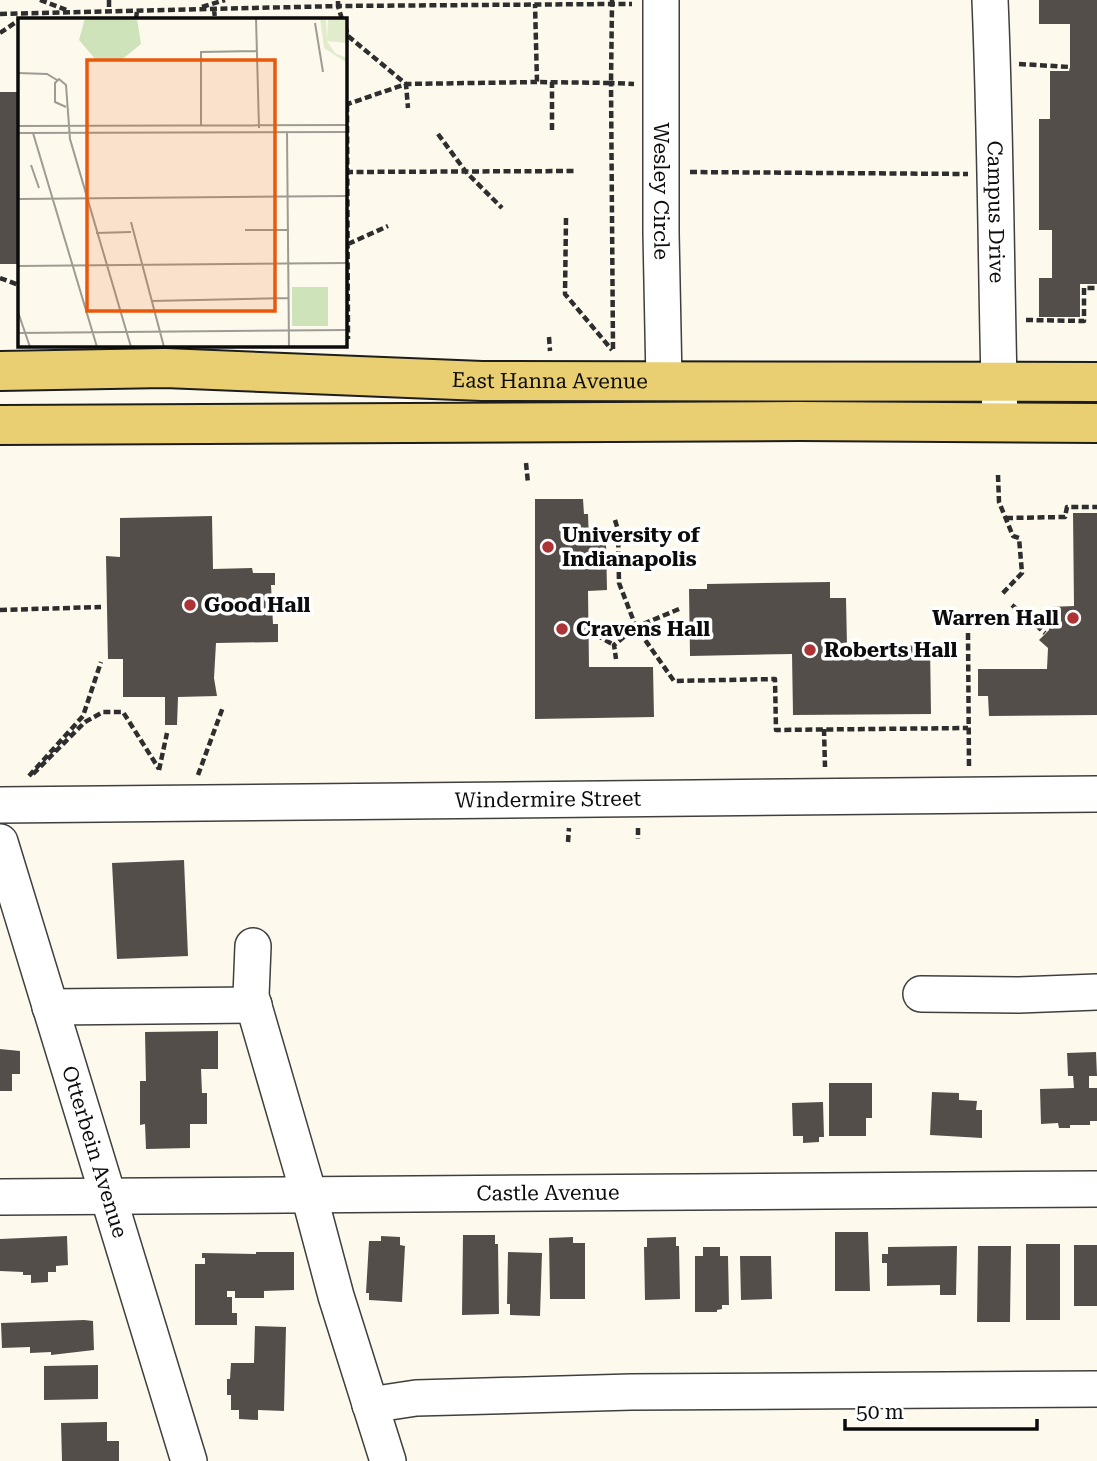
<svg xmlns="http://www.w3.org/2000/svg" width="1097" height="1461" font-family="'Roboto Serif',serif">
<rect width="100%" height="100%" fill="#fdfaed"/>
<!-- building -->
<path fill="#534e4a" d="M1039,0H1097V284H1080V317H1039V278H1052V230H1039V119H1050V71H1069L1070,67V24H1039Z
M0,92H19V264H0Z
M535,499H583L584,514H588L589,543L606,542L607,590L588,591L589,667H653L654,717L535,719Z
M1073,513H1097V715L989,716L988,696H978V669H1047L1048,648L1039,640L1049,630L1050,607L1074,606Z
M212,516L213,569L252,568L253,573H275V585H271L273,624H278V642L216,643L214,678L217,696L178,697L177,725H165V697H123V659H108L106,556L120,557V518Z
M830,582V598H846L847,646L930,645L931,714L793,715L792,654L690,656L689,589H707V584Z
M184,860L188,956L117,959L112,863Z
M218,1031V1069H201L202,1093H207V1124H190V1148L146,1149L145,1124L140,1125V1081H146L145,1032Z
M0,1049L20,1051V1074H12V1091H0Z
M1096,1052L1097,1076H1089V1088H1097V1121H1090V1125H1070V1128H1059L1058,1123L1041,1124L1040,1089L1074,1088L1073,1076H1068L1067,1053Z
M829,1083H872V1118H866V1136H829Z
M932,1092L959,1093V1100L977,1101L976,1110H982V1138L930,1135Z
M823,1102L824,1137H819V1142L803,1143V1136H793L792,1103Z
M835,1232H868L870,1291H835Z
M463,1235H495V1244H498L499,1314L462,1315Z
M67,1236L68,1265L56,1266V1272H48V1282L31,1283V1275H23V1272L0,1271V1239Z
M381,1236L400,1237V1245L405,1246L402,1302L369,1300V1293H366L369,1241H381Z
M573,1237V1243H585V1299H550L549,1238Z
M676,1237V1246H679L680,1299L645,1300L644,1247H647V1238Z
M1026,1244H1060V1320H1026Z
M1074,1245H1097V1306H1074Z
M957,1246L956,1295H940V1285L887,1286V1263H882V1254H888V1247Z
M978,1246H1011L1010,1322H977Z
M703,1247H720V1256H728L729,1305H722V1309L717,1310V1312H695V1256H703Z
M256,1252H294V1290L264,1291V1298H235V1291H227V1297H232V1313H237V1325H195V1264H205V1258H202V1253L256,1254Z
M508,1252L542,1253L540,1316L510,1315V1304H507Z
M740,1256H771L772,1299L741,1300Z
M84,1320L93,1321L94,1350L51,1355V1352L30,1353V1347L2,1348L1,1323Z
M255,1326L286,1327L284,1411L258,1410V1420L239,1419V1410H231V1395H227V1379H230L231,1363H254Z
M98,1365V1399L44,1400V1366Z
M107,1422V1441H119V1461H62L61,1423Z"/>
<g fill="none" stroke-linecap="round" stroke-linejoin="round">
<defs>
<g id="minor">
<path id="s1" d="M661,0V233L664,381"/>
<path id="s2" d="M990,0C996,141 996,281 1000,422"/>
<path id="s3" d="M0,805L1097,794"/>
<path id="s4" d="M0,842L189,1461"/>
<path d="M253,946L251,996L309,1195L336,1296L388,1461"/>
<path d="M921,994L1019,995L1097,992"/>
<path d="M50,1007L254,1005"/>
<path id="s5" d="M0,1197L1097,1189"/>
<path d="M370,1405L416,1398L631,1392L1097,1389"/>
</g>
<g id="major">
<path id="s6" d="M0,371L165,368L482,381L1097,382"/>
<path d="M0,425L799,421L1097,423"/>
</g>
</defs>
<!-- minor casing -->
<use href="#minor" stroke="#3f3f3f" stroke-width="38"/>
<!-- major casing -->
<use href="#major" stroke="#1d1d1d" stroke-width="42"/>
<!-- path -->
<path stroke="#2e2e2e" stroke-width="4.5" stroke-dasharray="7 3.5" stroke-linecap="butt" d="M40,0L69,11
M109,0V11
M612,0V4H632
M202,7L225,0
M214,9L215,19
M0,14L338,6V0
M136,19L137,11
M342,19L338,6L612,4L611,83L537,82L535,4
M345,26L348,36L406,84L408,108
M0,33L19,20
M1019,64L1070,67
M345,105L406,84L537,82
M347,105L348,339
M552,130V82
M438,134L466,172L502,208
M346,172L574,171
M690,172L968,174
M566,218L565,294L612,350
M348,244L388,226
M0,278L19,285
M1026,320L1084,321V288H1097
M549,337L550,351
M613,349L611,83L634,84
M526,463L528,483
M998,475L999,502L1013,536L1019,538L1022,573L1001,595
M1006,518L1065,517L1067,507H1097
M615,520L618,530L619,583L636,627L614,645L616,659
M1012,605L1045,633
M679,609L636,627L674,681L775,679L776,730L968,728
M0,610L101,607
M968,633L969,768
M596,635L614,645
M824,729L825,767
M159,770L167,733
M33,774L85,722L103,712H123L159,769
M198,775L223,707
M29,776L83,716L101,662
M638,828V839
M568,842L569,828"/>
<!-- minor -->
<use href="#minor" stroke="#fff" stroke-width="35"/>
<!-- major -->
<use href="#major" stroke="#e9cf71" stroke-width="38"/>
</g>
<!-- markers -->
<g fill="#ac3436" stroke="#fff" stroke-width="2.5">
<circle cx="548" cy="547" r="7"/>
<circle cx="190" cy="605" r="7"/>
<circle cx="1073" cy="618" r="7"/>
<circle cx="562" cy="629" r="7"/>
<circle cx="810" cy="650" r="7"/>
</g>
<g text-anchor="middle" dominant-baseline="central" stroke-width="7" stroke-linejoin="round" paint-order="stroke">
<!-- street labels -->
<g font-size="21" fill="#0c0c0c" stroke="#fff">
<text stroke="none"><textPath href="#s1" startOffset="191">Wesley Circle</textPath></text>
<text stroke="none"><textPath href="#s2" startOffset="212">Campus Drive</textPath></text>
<text stroke="none"><textPath href="#s6" startOffset="550">East Hanna Avenue</textPath></text>
<text stroke="none"><textPath href="#s3" startOffset="548">Windermire Street</textPath></text>
<text stroke="none"><textPath href="#s4" startOffset="324">Otterbein Avenue</textPath></text>
<text stroke="none"><textPath href="#s5" startOffset="548">Castle Avenue</textPath></text>
</g>
<!-- poi labels -->
<g font-size="21" font-weight="bold" fill="#0c0c0c" stroke="#fff" text-anchor="start">
<text x="562" y="535">University of<tspan x="562" dy="24">Indianapolis</tspan></text>
<text x="204" y="605">Good Hall</text>
<text x="1059" y="618" text-anchor="end">Warren Hall</text>
<text x="576" y="629">Cravens Hall</text>
<text x="824" y="650">Roberts Hall</text>
</g>
</g>
<!-- overview -->
<g transform="translate(18 18)">
<rect width="329" height="329" fill="#fdfaed"/>
<path d="M67,0H119L123,26L102,43L78,42L61,22ZM274,269H310V308H274Z" fill="#cfe3bb"/>
<path d="M302,0H308L309,23L310,0H329V25L309,23L317,35L329,40V45L306,30Z" fill="#e0eccb"/>
<path fill="none" stroke="#9d9b93" stroke-width="2" d="M238,0L241,110M297,5L305,54M0,55L29,56L39,62M48,89L37,84V65L41,61L48,67L52,121L113,329M0,108L329,107M183,108V34L239,33M0,115L329,114M15,115L79,329M269,115L271,329M13,147L21,170M0,181L329,178M113,204L146,329M227,212H271M78,215L113,214M0,248L329,245M133,283L271,280M0,294L12,329M0,315L329,312"/>
<path fill="#e8590c" fill-opacity="0.15" stroke="#e8590c" stroke-width="3.5" d="M69,42H257V293H69Z"/>
<rect width="329" height="329" fill="none" stroke="#0c0c0c" stroke-width="3.5"/>
</g>
<!-- scale -->
<path d="M845 1419v10h192v-10" fill="none" stroke="#0c0c0c" stroke-width="3.5"/>
<text x="856" y="1419" font-size="21" fill="#0c0c0c" stroke="#ffffff" stroke-width="5" paint-order="stroke">50 m</text>
</svg>
